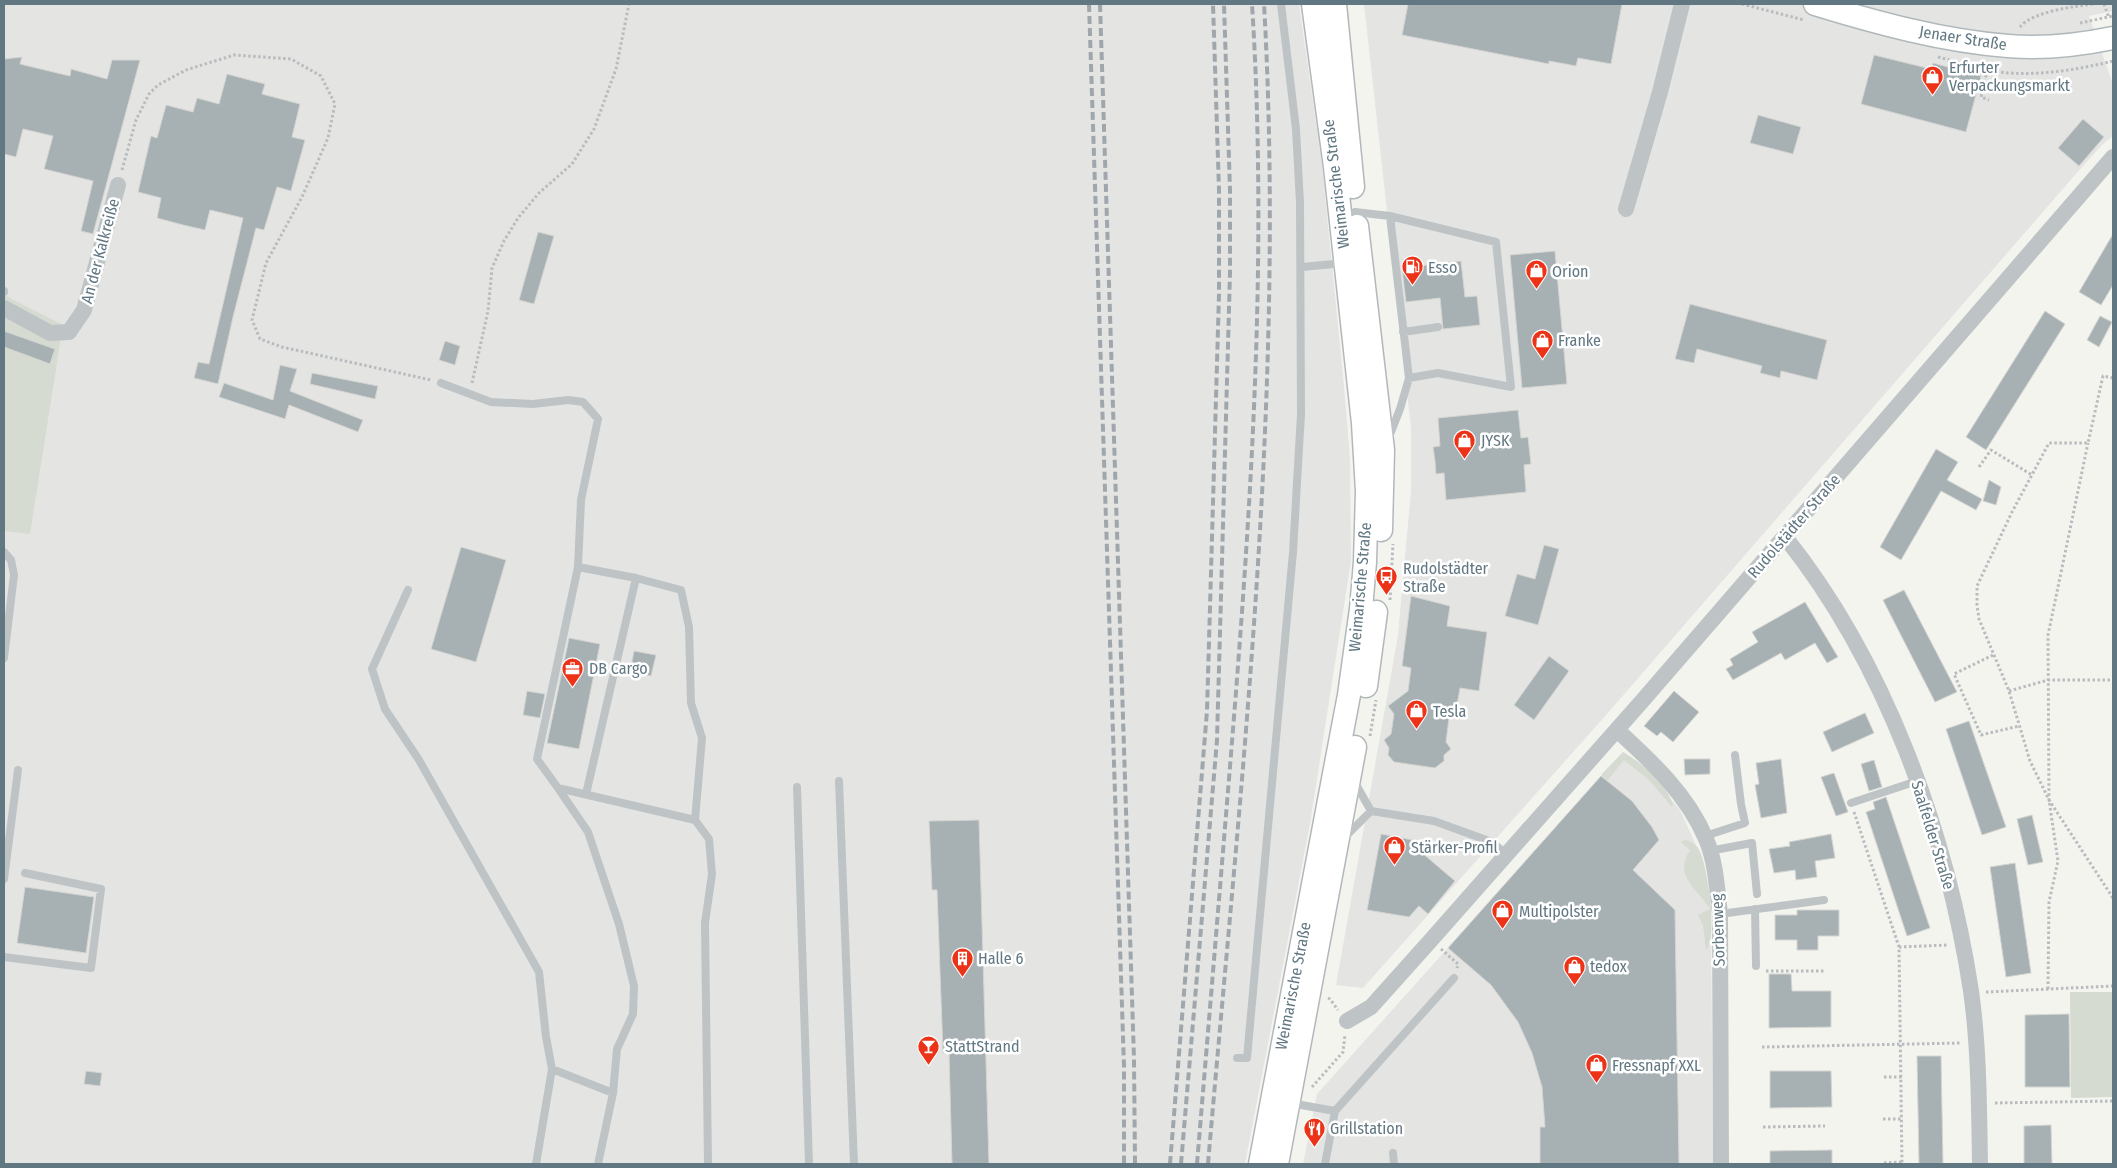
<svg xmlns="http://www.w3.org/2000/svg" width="2117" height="1168" font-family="'Fira Sans Condensed',sans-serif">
<rect width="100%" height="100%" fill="#f4f4ef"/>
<!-- built -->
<path fill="#e4e5e3" d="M4,4H1299L1322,164L1344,386L1350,458L1351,561L1310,824L1245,1164H4Z
M1364,4H2113V11L2089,16L2113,84V136L2102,145L2075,175L1607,714L1363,988L1336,985L1398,635L1411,490V428Z
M1623,752L1647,770L1680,810L1698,849L1706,875L1711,922L1713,1164H1303L1317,1094Z"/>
<!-- green -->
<path fill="#d5dbd0" d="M4,295L63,325L30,534L4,531Z
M1623,752C1642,763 1667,784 1673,805L1672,807L1650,781L1624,760L1608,780L1601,775Z
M1685,840C1690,841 1694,843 1698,848C1708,863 1718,937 1706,950L1703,925L1698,915L1710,909C1697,888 1673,876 1690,850L1681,842Z
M2070,992H2113V1097L2071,1098Z"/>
<!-- building -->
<path fill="#a7b1b4" stroke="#d5d5d2" d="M1408,4H1622L1611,64L1578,58L1576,66L1549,61V64L1402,35Z
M1874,55L1931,69L1933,63L1981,76L1966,132L1861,104Z
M22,57L20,64L70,76L71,69L107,79L112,60H140L93,234L81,231L93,181L44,169L53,136L23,129L16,157L4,154V59Z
M227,74L265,84L262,94L300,104L292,137L305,140L291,191L277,187L264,230L256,228L233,317L218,384L194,378L198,362L209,364L243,218L210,210L205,230L183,225L157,218L161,198L138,192L151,136L157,138L166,105L193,112L197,98L219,104Z
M1758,115L1801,127L1793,154L1750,143Z
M2083,119L2104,137L2079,166L2058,148Z
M538,232L554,236L534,304L519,300Z
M2113,234V285L2101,305L2079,292Z
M1555,251L1567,384L1522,388L1510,255Z
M1461,261L1465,297L1477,296L1480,325L1443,329L1440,298L1406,302L1402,268Z
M1690,304L1827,340L1817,380L1781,371L1780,378L1760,373L1762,366L1697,349L1694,363L1675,359Z
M2045,311L2065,324L1986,450L1966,437Z
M2100,316L2112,322L2099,347L2087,340Z
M4,331L55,349L50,364L4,347Z
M445,341L460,346L455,365L439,360Z
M280,365L297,369L290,391L363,420L358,432L289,405L285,419L219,397L224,383L273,400Z
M312,373L378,386L375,399L310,384Z
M1518,410L1521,438L1528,437L1531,464L1524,465L1526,492L1446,500L1444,473L1436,474L1435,461L1433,447L1440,446L1438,418Z
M1936,449L1958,462L1947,480L1982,499L1976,510L1941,491L1901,560L1880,547Z
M1989,480L2001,487L1996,505L1983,501Z
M1544,545L1559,549L1538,625L1505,616L1517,574L1535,579Z
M461,547L506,560L476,662L431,649Z
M1904,590L1957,692L1935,702L1883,600Z
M1411,596L1450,606L1447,626L1487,632L1479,691L1460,688L1456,711L1450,710L1446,742L1451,749L1444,755V761L1435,768L1394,762L1388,755L1389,748L1384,740L1391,734L1394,714L1388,706L1408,691L1411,668L1402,666Z
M1805,602L1838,657L1827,663L1815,643L1785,660L1781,653L1733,680L1726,669L1733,665L1730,659L1758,642L1752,632Z
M569,638L600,644L579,749L547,743Z
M634,651L656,655L651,676L630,672Z
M1549,656L1569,671L1534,720L1514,705Z
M527,691L545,694L540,718L523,715Z
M1674,691L1699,712L1673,742L1661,732L1657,736L1644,726Z
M1865,713L1874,733L1832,752L1823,732Z
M1969,721L2006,827L1982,835L1946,729Z
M1684,759H1710V774L1685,775Z
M1781,759L1787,813L1761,818L1755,785L1759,784L1756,763Z
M1874,760L1882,787L1869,791L1861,764Z
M1834,773L1848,812L1836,816L1821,777Z
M1601,776L1632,801L1652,827L1659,840L1633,870L1675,910L1679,1164H1540V1127H1545L1542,1087L1532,1053L1518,1022L1491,985L1448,948Z
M1886,797L1930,928L1907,936L1866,812L1875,809L1873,802Z
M2032,815L2043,862L2028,865L2017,819Z
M979,820L989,1164H952L949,1052L943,1053L937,890H932L929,821Z
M1381,834L1423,842L1421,852L1455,881L1428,914L1419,906L1409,917L1367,910Z
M1831,834L1835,858L1815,861L1817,877L1796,880L1795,870L1774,873L1769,849L1790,846L1789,842Z
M2015,863L2031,973L2006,977L1990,867Z
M25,887L94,897L86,953L17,943Z
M1797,910H1839V936H1818V950H1797V940H1775V915H1797Z
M1769,974H1791L1792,991H1831V1027L1769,1028Z
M2069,1014L2070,1087H2025V1015Z
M1917,1056H1941L1943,1164H1919Z
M86,1071L102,1073L100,1086L84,1084Z
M1770,1071H1831L1832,1107L1770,1108Z
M2051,1125L2052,1164H2024V1126Z
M1832,1150V1164H1770V1151Z"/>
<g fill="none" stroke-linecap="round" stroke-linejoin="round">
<defs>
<path id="secondary" d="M1335,4L1353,187
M1815,4C1877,23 1943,41 2008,46C2043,49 2079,45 2113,38
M1357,226L1383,450L1381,530
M1366,686L1376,612
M1260,1164L1349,695L1361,609L1365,562L1367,491L1363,423L1335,167L1313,4
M1277,1164L1355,747"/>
</defs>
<!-- secondary casing -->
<use href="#secondary" stroke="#b1b8bb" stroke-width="25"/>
<!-- path -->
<path stroke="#b8bcbe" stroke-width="3" stroke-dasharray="2.5 2.5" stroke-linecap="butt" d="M1742,4L1804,20
M2104,4L2109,18
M2080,23L2113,16
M2020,27C2031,12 2075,6 2094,4
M1938,57C1954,61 1970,66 1986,70C2027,78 2073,71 2113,61
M1987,70L1981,97L1989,100
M122,170L136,120L149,94L158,85L186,70L234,55L291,59L321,76L335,104L328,138L302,197L266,263L252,320L260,339L282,347L431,380
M2113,378L2103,376L2088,443H2049L2012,512L1977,586V605L1979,619L2009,691L2030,761L2049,800L2113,898
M472,383L488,311L492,268L504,241L518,218L539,193L572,164L594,129L616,69L629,4
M1979,467L1991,450L2032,475
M1390,600L1393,544
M1993,655L1954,674L1981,735L2019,726
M2009,691L2048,680H2113
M1370,736L1376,700
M1854,812L1899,947L1902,1164
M1899,947L1949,945
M1441,949L1458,964L1457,968
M1766,971H1826
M2048,989L2049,902L2058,861L2049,800L2048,635L2088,443
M1986,992L2113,986
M1328,998L1330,999L1338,1010
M1762,1047L1961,1043
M1884,1077H1902
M1312,1087L1343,1052L1345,1035
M1995,1103L2113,1101
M1883,1119H1902
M1763,1127L1825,1126
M1884,1163L1902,1162"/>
<!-- lane -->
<path stroke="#bec4c6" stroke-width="8" d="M1355,212L1390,216L1409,378L1400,409L1389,437
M1390,216L1496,242L1511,387L1438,373L1409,378
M1302,267L1344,263
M4,292V291
M1403,332L1438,327
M441,383L491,402L533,404L568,400L583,402L598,419L581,500L578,567L537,759L558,788L695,820L709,839L712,874L705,923L708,1164
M4,552L11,560L14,575L4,658
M578,567L636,578L586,794
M636,578L681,590L689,627L691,703L702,738L695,820
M408,590L372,669L385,709L419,760L539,972L546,1037L552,1069
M839,781L854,1164
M1354,781L1371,811L1434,821L1492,842L1507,855
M797,787L809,1164
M558,788L588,832L619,924L634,986L633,1014L617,1049L613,1093L598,1164
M1851,803L1917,781
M1705,836L1745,823L1741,804L1735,755
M1344,838L1371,811
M1709,851L1752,843L1757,894
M4,879L18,770
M1755,909L1756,966
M1720,914L1824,900
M4,957L91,968L101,889L25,873
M1237,1058H1247L1293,552L1301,414L1300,203L1296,129L1281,4
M1290,1103L1335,1111
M1393,1153L1394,1164
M536,1164L552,1069L613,1093
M1325,1164L1335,1111L1454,978"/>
<!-- street -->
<path stroke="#bec4c6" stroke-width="16" d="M1626,209L1660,92L1682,4
M4,308L50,333L69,332L84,310L118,185
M1785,537C1885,662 1947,833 1971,991C1979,1048 1979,1106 1980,1164
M1617,730C1651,761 1688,795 1706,839C1716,862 1717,889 1720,914L1721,1164
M1347,1021L1371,1007L1431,940L1643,700L2113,157"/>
<!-- secondary -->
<use href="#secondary" stroke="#fff" stroke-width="22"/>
<!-- rail -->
<path stroke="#9fa7ac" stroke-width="4" stroke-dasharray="8 4" stroke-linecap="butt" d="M1089,4L1124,1067V1164
M1100,4L1134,1059L1135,1164
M1170,1164L1207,711L1219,294V190L1213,4
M1181,1164L1217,740L1230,273V190L1224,4
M1197,1164C1207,1044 1217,924 1227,803C1249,537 1269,271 1252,4
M1208,1164C1241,779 1286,391 1264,4"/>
</g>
<!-- icons -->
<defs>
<symbol id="shop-pin" viewBox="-11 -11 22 30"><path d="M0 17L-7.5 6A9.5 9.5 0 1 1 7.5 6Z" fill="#ec3317" stroke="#fff"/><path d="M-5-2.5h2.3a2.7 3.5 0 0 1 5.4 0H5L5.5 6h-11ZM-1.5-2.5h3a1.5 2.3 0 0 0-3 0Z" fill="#fff"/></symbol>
<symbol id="fuel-pin" viewBox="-11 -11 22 30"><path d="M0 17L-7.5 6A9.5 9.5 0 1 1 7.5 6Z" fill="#ec3317" stroke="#fff"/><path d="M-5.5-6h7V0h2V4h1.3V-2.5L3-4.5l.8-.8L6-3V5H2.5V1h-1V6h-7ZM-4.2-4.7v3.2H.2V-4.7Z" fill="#fff"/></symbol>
<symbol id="bus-pin" viewBox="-11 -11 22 30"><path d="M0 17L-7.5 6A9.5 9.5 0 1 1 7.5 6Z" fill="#ec3317" stroke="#fff"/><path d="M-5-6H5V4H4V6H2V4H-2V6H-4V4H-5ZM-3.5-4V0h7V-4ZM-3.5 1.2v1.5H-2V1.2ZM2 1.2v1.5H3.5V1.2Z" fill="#fff"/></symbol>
<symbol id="office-pin" viewBox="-11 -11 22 30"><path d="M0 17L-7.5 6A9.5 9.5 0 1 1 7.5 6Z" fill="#ec3317" stroke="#fff"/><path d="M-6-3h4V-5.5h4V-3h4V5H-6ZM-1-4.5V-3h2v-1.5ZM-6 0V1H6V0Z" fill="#fff"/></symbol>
<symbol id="building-pin" viewBox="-11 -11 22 30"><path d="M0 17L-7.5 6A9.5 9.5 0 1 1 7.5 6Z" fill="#ec3317" stroke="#fff"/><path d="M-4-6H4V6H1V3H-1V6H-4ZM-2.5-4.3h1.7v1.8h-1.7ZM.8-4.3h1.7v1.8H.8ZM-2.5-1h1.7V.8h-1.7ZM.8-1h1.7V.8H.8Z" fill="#fff"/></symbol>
<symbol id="bar-pin" viewBox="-11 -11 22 30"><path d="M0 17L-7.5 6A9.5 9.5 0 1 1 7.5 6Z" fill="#ec3317" stroke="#fff"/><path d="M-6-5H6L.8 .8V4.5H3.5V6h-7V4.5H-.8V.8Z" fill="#fff"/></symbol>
<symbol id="restaurant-pin" viewBox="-11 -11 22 30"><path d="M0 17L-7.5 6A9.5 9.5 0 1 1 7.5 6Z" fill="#ec3317" stroke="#fff"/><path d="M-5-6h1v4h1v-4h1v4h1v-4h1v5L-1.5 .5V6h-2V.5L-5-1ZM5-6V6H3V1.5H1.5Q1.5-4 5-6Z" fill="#fff"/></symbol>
</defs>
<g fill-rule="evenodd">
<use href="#shop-pin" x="1920" y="64" width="25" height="34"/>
<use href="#fuel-pin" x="1400" y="254" width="25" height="34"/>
<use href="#shop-pin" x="1524" y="258" width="25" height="34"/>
<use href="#shop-pin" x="1530" y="328" width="25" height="34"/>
<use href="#shop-pin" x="1452" y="428" width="25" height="34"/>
<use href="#bus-pin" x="1374" y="564" width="25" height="34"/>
<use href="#office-pin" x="560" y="656" width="25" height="34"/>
<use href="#shop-pin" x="1404" y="698" width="25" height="34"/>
<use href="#shop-pin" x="1382" y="834" width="25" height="34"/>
<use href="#shop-pin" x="1490" y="898" width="25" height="34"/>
<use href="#building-pin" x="950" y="946" width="25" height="34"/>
<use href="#shop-pin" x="1562" y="954" width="25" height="34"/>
<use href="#bar-pin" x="916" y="1034" width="25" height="34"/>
<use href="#shop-pin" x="1584" y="1052" width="25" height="34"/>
<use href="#restaurant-pin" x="1302" y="1116" width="25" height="34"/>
</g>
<g text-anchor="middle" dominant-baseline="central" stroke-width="5" stroke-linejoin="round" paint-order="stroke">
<!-- street labels -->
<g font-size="16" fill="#617782" stroke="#fff">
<text transform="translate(1963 38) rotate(9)">Jenaer Straße</text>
<text transform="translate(1336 184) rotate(-97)">Weimarische Straße</text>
<text transform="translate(100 251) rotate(-75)">An der Kalkreiße</text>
<text transform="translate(1794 526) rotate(-49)">Rudolstädter Straße</text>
<text transform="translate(1360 587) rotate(-85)">Weimarische Straße</text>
<text transform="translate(1933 835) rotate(73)">Saalfelder Straße</text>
<text transform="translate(1718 930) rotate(-92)">Sorbenweg</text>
<text transform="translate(1293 986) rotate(-79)">Weimarische Straße</text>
</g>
<!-- poi labels -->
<g font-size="16" fill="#617782" stroke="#fff" text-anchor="start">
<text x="1949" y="67">Erfurter<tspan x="1949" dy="18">Verpackungsmarkt</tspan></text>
<text x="1428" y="267">Esso</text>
<text x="1552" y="271">Orion</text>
<text x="1558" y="340">Franke</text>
<text x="1481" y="440">JYSK</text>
<text x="1403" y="568">Rudolstädter<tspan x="1403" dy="18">Straße</tspan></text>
<text x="589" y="668">DB Cargo</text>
<text x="1433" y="711">Tesla</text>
<text x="1411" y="847">Stärker-Profil</text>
<text x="1519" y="911">Multipolster</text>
<text x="978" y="958">Halle 6</text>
<text x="1590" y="966">tedox</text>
<text x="945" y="1046">StattStrand</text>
<text x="1612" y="1065">Fressnapf XXL</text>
<text x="1330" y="1128">Grillstation</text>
</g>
</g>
<!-- border -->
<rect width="2117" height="1168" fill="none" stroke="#617782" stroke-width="10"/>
</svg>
